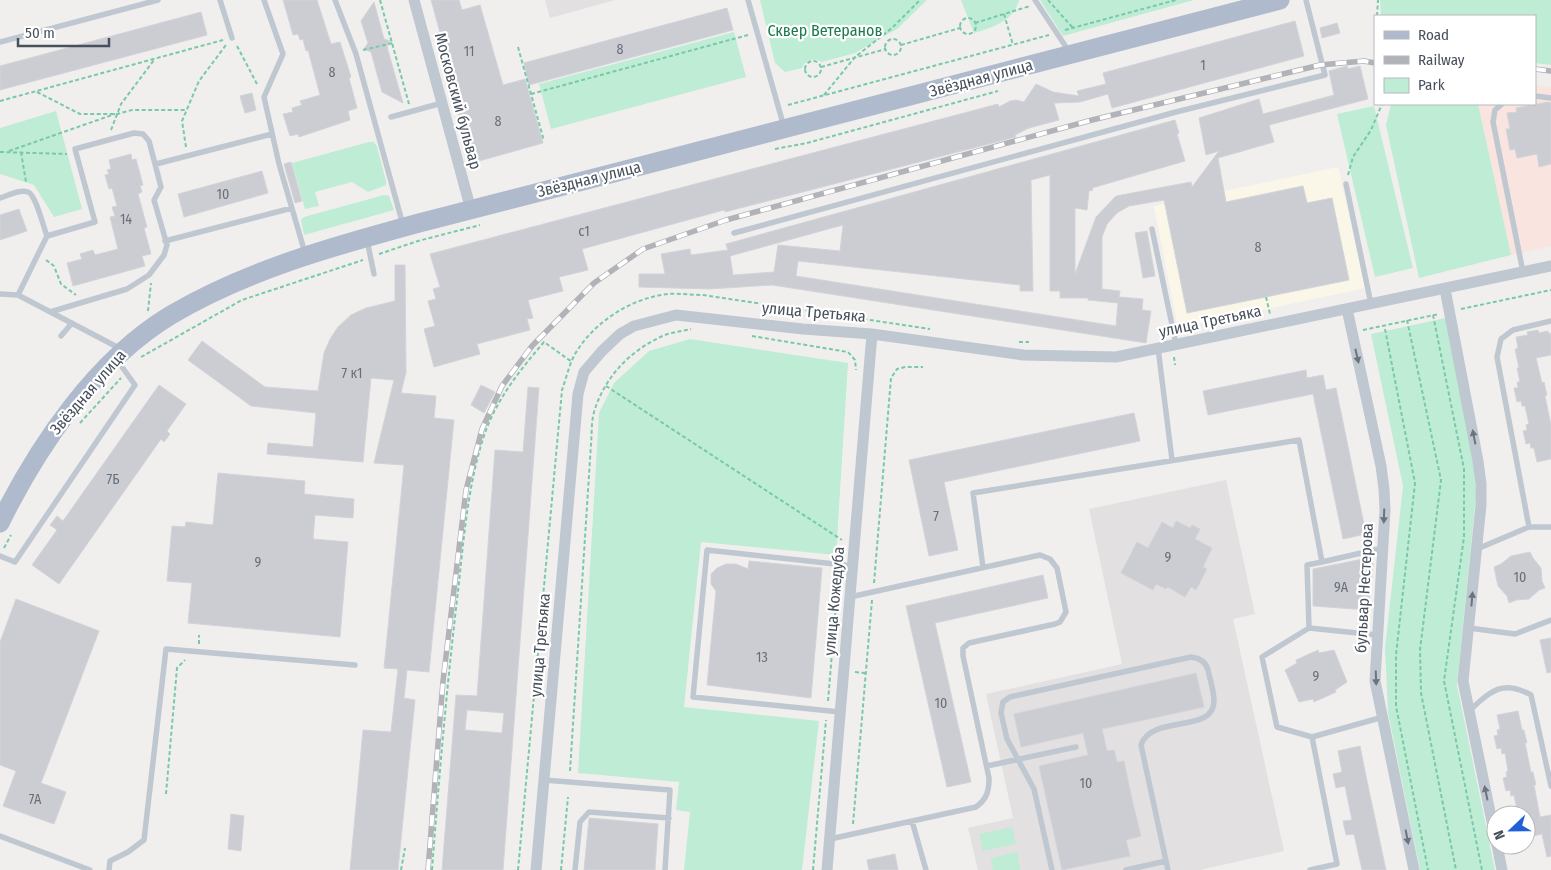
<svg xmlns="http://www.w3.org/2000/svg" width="1551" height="870" font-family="'Fira Sans Condensed',sans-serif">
<rect width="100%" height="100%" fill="#f1efee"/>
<!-- commercial -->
<path fill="#fbf7e8" d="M1338,167L1365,288L1178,328L1154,206Z"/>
<!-- education -->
<path fill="#e2e0e0" d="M545,0H615L550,18Z
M1226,480L1255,614L1233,619L1284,851L1200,870H978L968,828L1013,818L986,694L1122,664L1089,509Z"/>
<!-- medical -->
<path fill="#f9e4e0" d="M1535,85L1551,87V246L1511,255L1478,104H1535Z"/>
<!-- green -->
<path fill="#bfecd5" d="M760,0H927L897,29L855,53L822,62C814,58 806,59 802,68L785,72L775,63Z
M961,0H1019V1C1012,22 993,27 974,33Z
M1040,0H1194L1063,36Z
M1380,0H1551V65L1535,63V16H1381Z
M734,32L746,77L551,129L539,84Z
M1391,104H1478L1511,255L1419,278L1386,125Z
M1374,106L1413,268L1375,277L1337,114Z
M56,111L82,209L54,217L34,185L0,174V128Z
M369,142H374L377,147L386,181V185L368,192L352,182L315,192L319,206L305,209L292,163Z
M384,195L389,196L394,210L304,235L301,220L304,217Z
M1446,318L1473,458L1476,496L1457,685L1495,870H1420L1388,713L1385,648L1403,486L1371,334Z
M690,339L848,363L836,555L701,542L684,707L819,721L802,870H684L690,812L676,810L679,782L578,773L599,413L614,383L649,351Z
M1012,827L1016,844L983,851L979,834Z
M1017,852L1020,870H993L991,858Z"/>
<!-- building -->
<path fill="#cbcdd3" stroke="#d3d4da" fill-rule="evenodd" d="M283,0H317L331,44L340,42L351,77L349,78L357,108L348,111L350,120L299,137L298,134L290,136L283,114L293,112L292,108L302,105L300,101L320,95L308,50L306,51L303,39L300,40L298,34L293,35Z
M431,0H459L462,10L480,5L503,85L525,79L543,143L472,163L454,99L458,98Z
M374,2L384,39L390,41L387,47L403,103L382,92L371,52L364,49L368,43L361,21Z
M727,8L733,30L529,85L524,63Z
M201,12L207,35L0,90V66Z
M1295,21L1304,56L1112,108L1108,94L1080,102L1054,103L1059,120L1029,128L1015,135L1016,137L725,212L724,210L582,249L588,270L559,277L563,291L528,300L533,318L527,319L530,330L477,344L480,354L434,367L424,329L435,326L428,301L436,299L433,289L440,287L430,254L998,104L999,107L1010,101L1016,100L1024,102L1036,84L1053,92L1079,96L1077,91L1106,84L1103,73Z
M1337,23L1340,33L1322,38L1320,28Z
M1347,66L1348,69L1360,66L1368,99L1269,125L1274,142L1218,158L1226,202L1303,186L1307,203L1332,198L1349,280L1187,313L1164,200L1129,206L1117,213L1107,224L1102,237V289L1120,291L1119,297L1143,299L1142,310L1151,311L1146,343L772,285L710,289L639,287V274H665L661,254L690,249L691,255L728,250L726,244L1175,120L1179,133L1177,134L1185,161L1092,188L1093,190L1089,191L1087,210L1075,208V274L1096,217L1116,196L1191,182L1192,187L1219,151L1206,155L1199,118L1259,99L1263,114L1334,95L1329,71ZM1050,175V291H1060V298H1088V300L1118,303L1116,326L796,276L798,261L1020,285V291H1033L1031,180ZM843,225L840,251L778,245L774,272L733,275L730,256Z
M252,93L256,110L245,113L240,96Z
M1548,102L1551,103V164L1539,167L1537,154L1517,158L1515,149L1510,150L1506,129H1510L1507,113L1517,112L1516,108Z
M131,154L132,160L136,159L143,185L140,186L142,192L138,194L147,227L144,228L151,254L142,256L145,266L73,286L67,263L82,259L80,254L93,250L95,255L118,249L110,217L115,216L112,207L117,206L112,188L109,189L105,175L109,174L107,170L111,169L109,160Z
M291,162L302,201L295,203L284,164Z
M262,171L268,193L184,217L178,194Z
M19,209L27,231L0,240V215Z
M1147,231L1155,276L1143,278L1135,233Z
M395,265H405L406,372L401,393L436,396L434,418L454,420L429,672L407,670L404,698L415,700L398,870H350L363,730L391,732L398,669L384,668L404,465L374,463L394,380L371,378L363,462L267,454L268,443L313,447L316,413L251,406L188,360L202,341L265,387L318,391L324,353L330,339L338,327L351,315L366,308L395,301Z
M1538,330L1539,333L1548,331L1549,334L1551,333V355L1536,358L1542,383L1544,382L1547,395L1545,396L1551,425V459L1537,462L1534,448H1531L1530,443L1526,444L1523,431L1527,430L1526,425L1529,424L1525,406H1522L1521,401L1517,402L1514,388H1518L1517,382H1520L1517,368H1519L1515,349L1518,348L1516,337L1528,335L1527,332Z
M1306,370L1307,378L1323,375L1326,390L1336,388L1366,534L1343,539L1313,394L1208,415L1203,391Z
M159,385L186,404L167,431L170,434L164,442L161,439L59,584L32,565L57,530L50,525L57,516L63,521Z
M481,385L495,392L484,413L471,405Z
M528,387L539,388L503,870H442L456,695L477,696L495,450L523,452ZM467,710L504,713L502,733L465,730Z
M1134,413L1140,441L944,482L958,550L929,556L909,460Z
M218,473L305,481L304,494L354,499L353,518L315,515L313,539L348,542L340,637L188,623L192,583L167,581L172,526L185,527L186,522L213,525Z
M1176,521L1190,528L1192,525L1200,529L1195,539L1212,548L1203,567L1207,569L1196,590L1191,587L1185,597L1168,587L1166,589L1156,584L1153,590L1121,573L1137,542L1148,548L1162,522L1173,528Z
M1530,552L1533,558L1541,568L1542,581L1545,588L1539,590L1529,599L1516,600L1509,603L1507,596L1498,586L1494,567L1501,564L1511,556Z
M1368,558L1373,563L1368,610L1313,606V569Z
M749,561L822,568L811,698L707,685L716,591L711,584V574L717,568L726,564H736L748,569Z
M1043,575L1048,598L935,623L971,782L947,787L906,606Z
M16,599L99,631L41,783L66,792L54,824L3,806L16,771L0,765V642Z
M1551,638V672L1547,673L1540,640Z
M1318,650L1319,653L1334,650L1347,682L1335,690L1336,692L1314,702L1313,699L1299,702L1285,670L1297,663L1296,660Z
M1196,673L1204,707L1102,729L1107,751L1114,750L1117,762L1124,761L1132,799L1141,836L1126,840L1130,856L1062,870L1039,766L1088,755L1083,733L1021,747L1014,714Z
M1518,711L1522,730H1524L1527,743H1525L1531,772H1533L1536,785H1534L1540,817L1551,815V856L1547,857L1542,834L1529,837L1526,815H1518L1514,795L1511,796L1510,790L1506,791L1503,778L1507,777L1506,772L1508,771L1505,753L1502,754L1501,748L1497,749L1494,736L1498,735L1497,730L1500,729L1497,715Z
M1360,746L1366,776L1386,870H1362L1354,834L1346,835L1343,821L1352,820L1345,786L1336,788L1333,774L1342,772L1338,751Z
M231,814L244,816L241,851L228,849Z
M589,818L658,824L655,870H584Z
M895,854L898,870H869L867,860Z"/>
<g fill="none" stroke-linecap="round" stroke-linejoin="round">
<!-- path -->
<path stroke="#78c9a9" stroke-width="2" stroke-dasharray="4 2.5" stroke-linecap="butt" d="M380,0L409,104
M1048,0L1073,28
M1004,14L1013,45
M1377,16L1378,0
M960 26a8 8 0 1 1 16 0a8 8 0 1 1-16 0Z
M975,23L1030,6
M1065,30L1176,0
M885 47a8 8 0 1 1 16 0a8 8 0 1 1-16 0Z
M901,45L960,28
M237,46L258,86
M518,47L544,141
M363,50L393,43
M805 69a8 8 0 1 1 16 0a8 8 0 1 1-16 0Z
M821,67L886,49
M37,92L80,114H117L132,110H186
M531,94L748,35
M824,95L855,57L892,28L920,0
M0,101L223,40
M788,105L1049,35
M111,130L121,104L154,60
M186,147L182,121L199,81L226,45
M775,149L807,143L998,91
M9,151L115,114
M0,152L67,154
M21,152L26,182
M1348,175L1353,157L1371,130L1382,104
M379,254L418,241L480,225
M46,260L54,266L61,284L76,295
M1266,297L1270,314
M1461,309L1551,290
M148,311L151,283
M1433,315L1464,469V537L1444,681L1482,870
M1407,320L1441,480L1420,650L1421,693L1456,870
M1385,329L1415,483L1396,655V706L1428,870
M1363,330L1439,314
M752,336L848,352L855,360L856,370
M1019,342H1029
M141,357L242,300L363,260
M1174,357L1175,365
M606,386L842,540
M80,423L121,378
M4,548L11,535
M874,583L891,378L897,369L905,367H923
M199,644V635
M855,672L865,673
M828,701L837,593
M570,771L591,444C592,433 591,420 595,409C606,375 632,349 665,335C673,332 682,331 691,329
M166,794L177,668L185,660
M853,824L872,600
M401,870L405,848
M432,870C439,777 447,684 458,591C464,537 468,481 486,430C499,396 521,369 544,342L572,362
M518,870L562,390C566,379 569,365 575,354C594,322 631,298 668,294C679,293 691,295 703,295L930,329
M561,870L568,797
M813,870L826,720"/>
<!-- lane -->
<path stroke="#bfc7d0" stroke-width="5.5" d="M220,0L232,38
M264,0L283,54L264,97L279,164L305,253
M335,0L356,54L403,225
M748,0L784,127
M1035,0L1070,53
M0,42L158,0
M1535,96L1551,98
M1502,104L1495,110L1493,122L1523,272
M391,117L442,103
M156,164L272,134
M1346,184L1371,304
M0,198C7,196 20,189 28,192C36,195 43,226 47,236L18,295
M1152,229L1176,344
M734,233L1176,112L1325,75L1306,0
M47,236L95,222L75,149L134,133L143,134L149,141L161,187L154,200L167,245L164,255L149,275L127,289L50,312
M367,240L374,274
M165,241L292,208
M0,294L18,295L121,349
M61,336L72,323
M1158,348L1172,460
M1529,527L1497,357L1501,339L1513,330L1551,321
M1477,549L1529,527H1551
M0,556L15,562L135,385L117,360
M1322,562L1383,548
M983,567L973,493L1299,440L1322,562L1307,565L1309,628L1262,657L1277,727L1312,737L1337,864L1310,870
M1309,628L1377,635
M1469,628L1515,634L1551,620
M1469,711C1491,691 1502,679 1531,695L1551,786
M840,712L693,697L707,550L853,566
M1312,737L1383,717
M987,766L1076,747
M544,780L670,790L665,870
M912,821L926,870
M0,836L90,870
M830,839L976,807C987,799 989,791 989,778L963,656V648L969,643L1055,624L1060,622L1066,612L1057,568L1050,559L1040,555L850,597
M1166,861L1168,870
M109,870L110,861L128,852L144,840L166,649L355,665
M575,870L580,822L589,812L669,818
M1052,870L1034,789L1007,739L1001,713L1003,702L1010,697L1191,657C1200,658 1206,662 1208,670C1210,680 1214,691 1214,701C1214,734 1151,714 1141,745L1166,861L1126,870"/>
<!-- street -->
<path stroke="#bfc7d0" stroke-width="11" d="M414,0L471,210
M1445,289L1478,461L1481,484V505L1463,681L1496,841
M1347,309L1381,466L1384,489L1385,510L1375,681L1414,870
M1497,845L1502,870
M536,870L578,394L584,372L602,351L620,334L634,326L676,315L803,329L872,334L1023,355L1116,357L1551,266
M827,870L872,334"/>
<!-- primary -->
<path stroke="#afbbcc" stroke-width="19" d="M0,523C38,446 96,360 171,315C247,270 334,246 419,223C481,207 544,191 606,175C831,117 1056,59 1280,0"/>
<defs>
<path id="rail" d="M1535,69L1551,71
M428,870L443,681L466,490L482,429L502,386L532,346L594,283L643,249L726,220L1092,120L1320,65L1364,61L1375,63"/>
</defs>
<!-- rail casing -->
<use href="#rail" stroke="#b1b3b8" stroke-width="5.5"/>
<!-- rail -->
<use href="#rail" stroke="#fff" stroke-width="4" stroke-dasharray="11" stroke-linecap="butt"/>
</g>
<!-- one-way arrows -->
<defs><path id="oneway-solid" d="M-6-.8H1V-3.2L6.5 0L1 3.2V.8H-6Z" transform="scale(1.25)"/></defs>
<g fill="#6b747e">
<use href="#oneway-solid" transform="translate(1357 356) rotate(77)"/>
<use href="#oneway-solid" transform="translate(1474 437) rotate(-101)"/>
<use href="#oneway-solid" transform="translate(1384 516) rotate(92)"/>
<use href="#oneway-solid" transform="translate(1472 599) rotate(-85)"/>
<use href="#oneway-solid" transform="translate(1376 678) rotate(88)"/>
<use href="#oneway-solid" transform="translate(1486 793) rotate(-102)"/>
<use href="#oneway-solid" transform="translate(1407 837) rotate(79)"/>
</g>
<g text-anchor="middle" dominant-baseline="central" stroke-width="4.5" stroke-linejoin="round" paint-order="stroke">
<!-- number labels -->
<g font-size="14" fill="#686f79">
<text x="620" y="49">8</text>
<text x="469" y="51">11</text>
<text x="1203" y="65">1</text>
<text x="332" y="72">8</text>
<text x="498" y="121">8</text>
<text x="223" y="194">10</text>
<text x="126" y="219">14</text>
<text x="584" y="231">c1</text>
<text x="1258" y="247">8</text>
<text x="352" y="373">7 к1</text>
<text x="113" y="479">7Б</text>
<text x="936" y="516">7</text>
<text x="1168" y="557">9</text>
<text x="258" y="562">9</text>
<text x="1520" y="577">10</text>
<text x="1341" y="587">9А</text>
<text x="762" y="657">13</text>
<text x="1316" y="676">9</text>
<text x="941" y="703">10</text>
<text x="1086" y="783">10</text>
<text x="35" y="799">7А</text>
</g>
<!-- park labels -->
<g font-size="16" fill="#1c7953" stroke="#fff">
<text x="825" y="30">Сквер Ветеранов</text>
</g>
<!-- street labels -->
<g font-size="16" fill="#47505b" stroke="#fff">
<text transform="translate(981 78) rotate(-15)">Звёздная улица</text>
<text transform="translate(458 101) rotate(75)">Московский бульвар</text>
<text transform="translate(589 179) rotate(-14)">Звёздная улица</text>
<text transform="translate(814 312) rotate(5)">улица Третьяка</text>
<text transform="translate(1210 321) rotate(-12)">улица Третьяка</text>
<text transform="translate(88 392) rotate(-49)">Звёздная улица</text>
<text transform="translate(1364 588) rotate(-87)">бульвар Нестерова</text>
<text transform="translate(834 601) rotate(-85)">улица Кожедуба</text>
<text transform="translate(540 645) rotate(-85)">улица Третьяка</text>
</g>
</g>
<!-- legend -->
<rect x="1374" y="15" width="162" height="90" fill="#ffffff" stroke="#b5b9bd"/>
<rect x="1384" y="31" width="25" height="8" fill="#afbbcc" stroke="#b5b9bd"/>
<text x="1418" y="40" font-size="15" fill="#47505b">Road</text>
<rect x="1384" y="56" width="25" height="8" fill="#b1b3b8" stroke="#b5b9bd"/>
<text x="1418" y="65" font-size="15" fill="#47505b">Railway</text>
<rect x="1384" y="78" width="25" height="15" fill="#bfecd5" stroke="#b5b9bd"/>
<text x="1418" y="90" font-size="15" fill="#47505b">Park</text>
<!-- north arrow -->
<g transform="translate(1511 830) rotate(248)"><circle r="24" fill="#ffffff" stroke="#b5b9bd"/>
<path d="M0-4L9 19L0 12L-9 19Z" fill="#2260d7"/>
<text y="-8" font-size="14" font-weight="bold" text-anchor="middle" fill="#47505b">N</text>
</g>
<!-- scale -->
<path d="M18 38v8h91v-8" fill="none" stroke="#47505b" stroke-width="2.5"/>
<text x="25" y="38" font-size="15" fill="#47505b" stroke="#ffffff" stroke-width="4" paint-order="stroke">50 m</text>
</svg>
